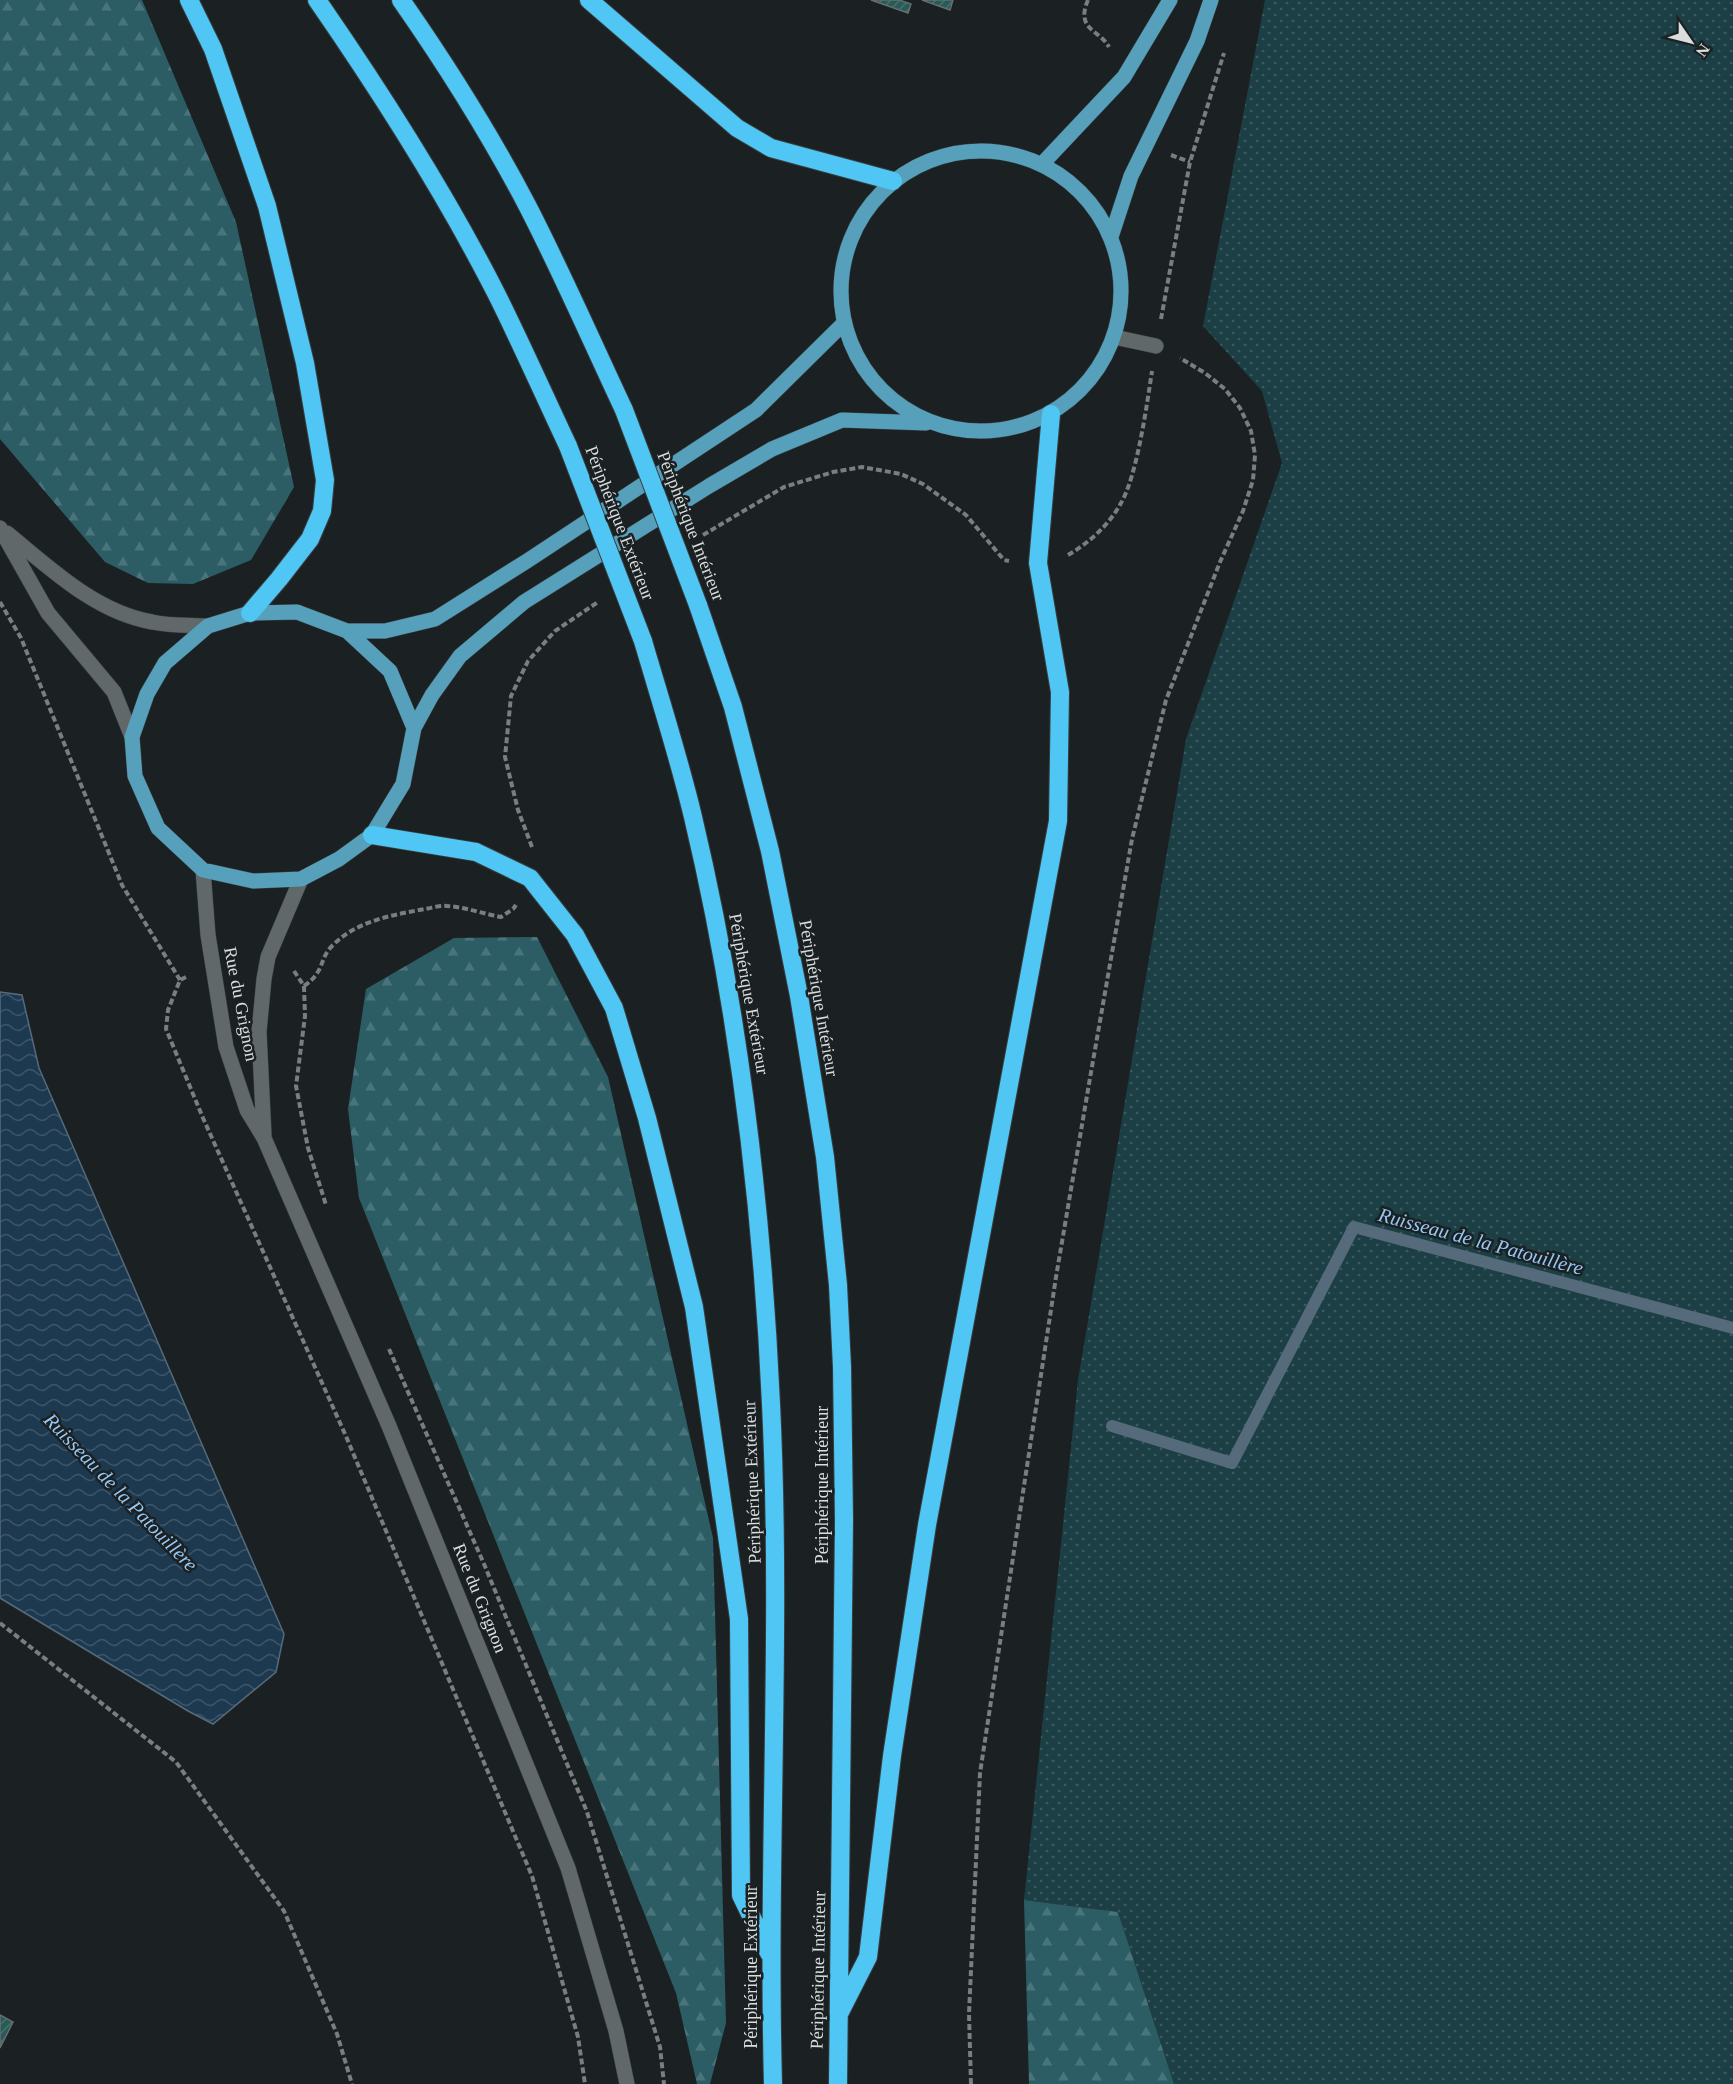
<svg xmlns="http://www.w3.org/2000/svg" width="1733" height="2084" font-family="Georgia,serif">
<defs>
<pattern id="grass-dots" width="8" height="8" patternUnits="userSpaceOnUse" patternTransform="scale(1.5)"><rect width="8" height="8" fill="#1b3f44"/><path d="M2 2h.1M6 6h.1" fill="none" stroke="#3c5a5f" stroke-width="1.8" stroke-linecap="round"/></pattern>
<pattern id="forest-firs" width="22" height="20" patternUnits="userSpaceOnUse" patternTransform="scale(1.5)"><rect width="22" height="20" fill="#2c5d65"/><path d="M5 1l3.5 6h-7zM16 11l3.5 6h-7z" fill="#4a747b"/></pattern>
<pattern id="water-waves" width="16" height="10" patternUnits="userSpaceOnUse" patternTransform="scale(1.5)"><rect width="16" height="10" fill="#1d3950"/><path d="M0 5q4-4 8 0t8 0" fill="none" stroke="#3d5569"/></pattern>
<pattern id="building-hatch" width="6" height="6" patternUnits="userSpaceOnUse" patternTransform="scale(1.5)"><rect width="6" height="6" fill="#285a57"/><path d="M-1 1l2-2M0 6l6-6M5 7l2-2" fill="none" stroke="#47716f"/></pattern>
</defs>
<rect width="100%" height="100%" fill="#1b2122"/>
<!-- grass -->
<path fill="url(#grass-dots)" d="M1265,0H1733V2084H1174L1118,1912L1024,1900L1078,1380L1186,739L1282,463L1262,391L1203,326Z"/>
<!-- forest -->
<path fill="url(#forest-firs)" d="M0,0H142L236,222L294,487L251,560L193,584L148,583L105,562L0,439Z
M537,937L608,1077L713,1538L726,2023L710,2084H697L676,1993L359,1198L348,1109L366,989L454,938Z
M1024,1900L1118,1912L1174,2084H1029Z"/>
<!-- water -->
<path fill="url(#water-waves)" stroke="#556a7b" stroke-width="1.5" d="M0,992L22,995L39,1068L284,1634L276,1672L213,1724L188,1711L0,1598Z"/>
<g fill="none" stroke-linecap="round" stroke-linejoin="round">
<!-- stream -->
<path stroke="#556a7b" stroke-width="12" d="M1112,1426L1232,1463L1354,1227L1733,1328"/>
</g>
<!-- building -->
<path fill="url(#building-hatch)" stroke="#666d6c" stroke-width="1.5" d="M871,0H899L911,4L908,13Z
M922,0H953L950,10Z
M0,2015L13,2022L0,2048Z"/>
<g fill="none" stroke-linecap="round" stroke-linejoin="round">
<defs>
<path id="minor" d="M1114,337L1156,346
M0,528L48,613L114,692L132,737
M7,533C50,568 95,612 152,622C170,626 189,625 208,626
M203,870L208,935L226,1047L247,1110L264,1138L389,1426L568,1868L616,2031L627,2084
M264,1135L259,1032L264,979L268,957L301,879"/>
<path id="major" d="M841 291a140 140 0 1 1 280 0a140 140 0 1 1-280 0Z
M1042,164L1124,77L1170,0
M1111,237L1131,176L1197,41L1211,0
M297,612L347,631L390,671L414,728L403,784L372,835L339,859L301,879L253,881L203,870L158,828L135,776L132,737L147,694L165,663L208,626L250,613Z
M347,631H385L435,619L527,561L756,410L844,323
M414,728L432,695L460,656L524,602L709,486L772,449L842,420L926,423"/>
<path id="highway" d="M189,0L213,49L267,206L305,363L325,480L322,511L310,539L279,579L250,613
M317,0C382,94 444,191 496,293C521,343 544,395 568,446
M401,0C447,66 491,136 528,207C562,273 592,342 624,410
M589,0L737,128L771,148L893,181
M698,605L733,707L770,851L799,996L825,1157L838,1285L842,1367L844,1520L838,2084
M643,641C660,699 679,758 693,817C739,1010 762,1206 771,1404C782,1630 767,1857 773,2084
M372,835L476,852L530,878L575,935L614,1008L647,1118L694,1307L739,1619L741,1895L769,1953
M839,2014L868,1957L892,1756L927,1525L1058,821L1060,692L1038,563L1051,414"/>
</defs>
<!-- minor casing -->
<use href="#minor" stroke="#393d3e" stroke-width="16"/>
<!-- major casing -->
<use href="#major" stroke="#393d3e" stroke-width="16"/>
<!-- highway casing -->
<use href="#highway" stroke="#393d3e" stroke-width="20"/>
<!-- path -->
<path stroke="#797e7f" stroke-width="4" stroke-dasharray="6 3" stroke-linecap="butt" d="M1088,0C1075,30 1100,30 1109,47
M1171,155L1190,162
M1161,319L1190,162L1224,53
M703,535L784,487L833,472L862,467L901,474L923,484L966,515L1004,560L1009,561
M1068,555C1089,543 1109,525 1121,503C1137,476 1147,404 1152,371
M0,602L21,638L122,885L180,980
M532,847L518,810L505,757L511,696L528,661L555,631L598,602
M294,971L304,986L305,1016L296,1086L308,1148L326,1205
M186,977L180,980L168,1010L166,1029L203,1118L345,1434L532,1876L578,2037L585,2084
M304,986C325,972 319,959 332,946C356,921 392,915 425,909C432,908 440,905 447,906C465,907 484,914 501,917L513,909L516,905
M389,1349L484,1564L587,1812L660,2047L664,2084
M0,1623L176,1762L284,1911L337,2034L352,2084
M971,2084L969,2014L980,1773L1056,1277L1090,1078L1132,839L1166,700L1220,562L1243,511L1253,480L1255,455L1251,431L1240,408L1225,389L1205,373L1180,358"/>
<!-- minor -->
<use href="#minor" stroke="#606869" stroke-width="15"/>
<!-- major -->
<use href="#major" stroke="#56a0bc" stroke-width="15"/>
<!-- highway -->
<use href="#highway" stroke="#4fc6f4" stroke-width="18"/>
<defs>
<path id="highway-bridge" d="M624,410L698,605
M568,446L643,641"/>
</defs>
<!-- highway-bridge casing -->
<use href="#highway-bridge" stroke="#393d3e" stroke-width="20" stroke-linecap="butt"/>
<!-- highway-bridge -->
<use href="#highway-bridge" stroke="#4fc6f4" stroke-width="18"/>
</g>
<g text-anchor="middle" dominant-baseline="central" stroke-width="5" stroke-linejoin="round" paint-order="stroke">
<!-- street labels -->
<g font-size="18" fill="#d9ddde" stroke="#1b2122">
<text transform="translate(620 523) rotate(69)">Périphérique Extérieur</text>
<text transform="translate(691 526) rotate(69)">Périphérique Intérieur</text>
<text transform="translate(749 994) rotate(80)">Périphérique Extérieur</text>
<text transform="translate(819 998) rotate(80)">Périphérique Intérieur</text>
<text transform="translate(241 1004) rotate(79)">Rue du Grignon</text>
<text transform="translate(752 1482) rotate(-92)">Périphérique Extérieur</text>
<text transform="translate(822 1485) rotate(-90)">Périphérique Intérieur</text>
<text transform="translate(480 1598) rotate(68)">Rue du Grignon</text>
<text transform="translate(751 1967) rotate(-90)">Périphérique Extérieur</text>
<text transform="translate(818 1970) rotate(-89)">Périphérique Intérieur</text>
</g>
<!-- water labels -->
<g font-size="20" font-style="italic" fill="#95c8f6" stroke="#1b2122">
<text transform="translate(1481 1241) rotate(15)">Ruisseau de la Patouillère</text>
<text transform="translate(121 1492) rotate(46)">Ruisseau de la Patouillère</text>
</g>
</g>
<!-- north arrow -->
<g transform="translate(1691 42) rotate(125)" stroke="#1b2122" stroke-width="4.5" paint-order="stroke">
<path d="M0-4.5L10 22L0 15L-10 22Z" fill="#d9ddde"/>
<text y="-9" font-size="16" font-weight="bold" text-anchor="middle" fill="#d9ddde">N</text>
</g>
</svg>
